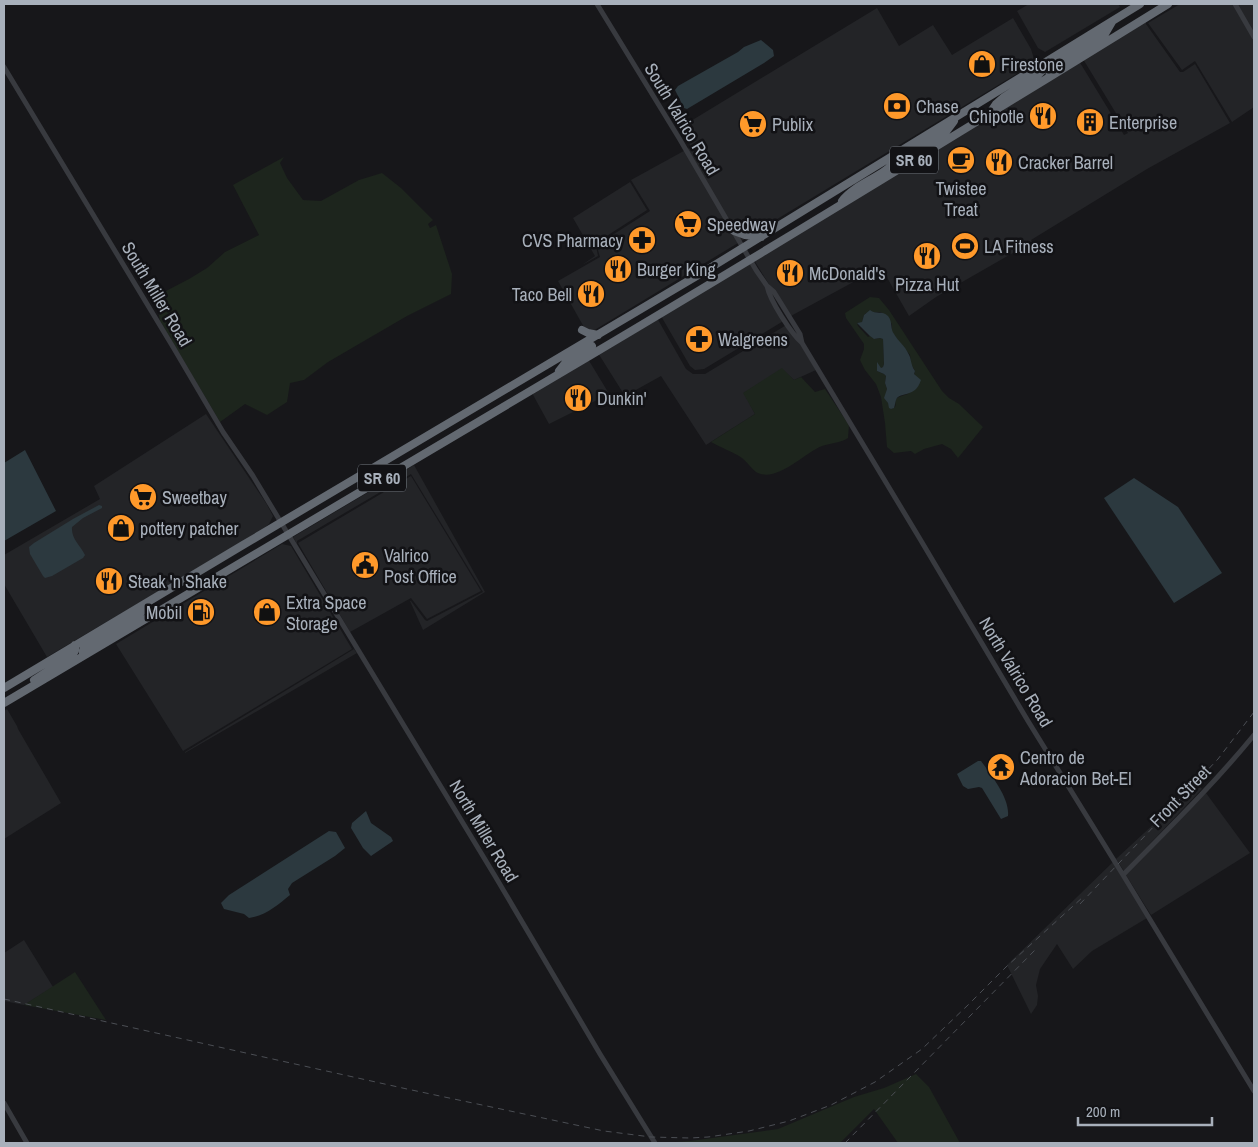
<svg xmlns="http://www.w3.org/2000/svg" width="1258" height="1147" font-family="'Archivo Narrow',sans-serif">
<rect width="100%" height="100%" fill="#17171a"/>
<!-- built -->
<path fill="#232427" d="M1029,4H1118L1120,7L1045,52L1038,48L1017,11Z
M1180,4H1254V107L1232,122L1195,61L1182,70L1148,23Z
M1170,6L1171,7L1146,21V24L1180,72H1183L1195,64L1230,123L1147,169L1031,240L1032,242L936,297L909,316L881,267L789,317L754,260L1079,61L1124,135L1128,133L1083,59Z
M877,8L899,46L933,25L952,55L1013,18L1031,49L1034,59L1031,65L593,331L585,329L558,281L600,257L597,247L603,241L650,211L631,180L691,147L681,127Z
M630,182L647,210L602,239L596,246L598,256L582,265L595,256L573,218Z
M750,262L785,320L704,369L695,370L690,366L661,316Z
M657,318L686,369L693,374H705L788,324L816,370L794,380L782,369L744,393L755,414L706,445L661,376L625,396L598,353Z
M588,359L614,402L611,404L605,396L549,424L532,393Z
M206,414L266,503L273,516L269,524L262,530L47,657L4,584V555L100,499L94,486Z
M414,465L485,592L423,630L410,601H411L425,620L427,621L481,593L483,592L411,474L297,541V544L308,563L293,537Z
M411,476L481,591L427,619L411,598L350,632L298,543Z
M282,544L291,546L352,649L183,751L116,644Z
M354,649L357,653L185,753V752Z
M7,709L17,726L18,729L61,803L4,839V711Z
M1198,783L1202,789L1124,871L1116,859Z
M1206,793L1250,853L1151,915L1126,875Z
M1113,862L1147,918L1092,951L1073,969L1057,944L1040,969L1036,985L1038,996L1037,1005L1031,1014L1007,965Z
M24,940L53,987L24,1005L4,1001V953Z"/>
<!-- green -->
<path fill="#1d251d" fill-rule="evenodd" d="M284,157L280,163L287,178L303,200L321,201L359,180L382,173L401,188L433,220L428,224L430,228L436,225L452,274L451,294L407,316L328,362L304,380L290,383L287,402L267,415L245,404L220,422L160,321L157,306L166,291L189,279L207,268L225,252L259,235L233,185Z
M870,297L879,298L889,310L942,391L949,398L959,404L983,427L958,458L951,449L942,444L924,449L915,454L911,451L894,453L887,447L885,423L881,397L876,384L865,370L860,360L864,349V344L846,318L845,313ZM881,312L892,324V333L910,355L911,364L915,371L914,374L916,377L908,394C905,395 900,396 897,398C892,402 900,406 891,409L888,403L886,394L887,389L885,383L886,376L884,374L877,371L883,367L884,364L883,339L880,338L875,339L870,336L868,337L858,326L857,323L862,322L864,315L866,313Z
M782,368L794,380L801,377L815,392L825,389L849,425L848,438C840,443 831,443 822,446C804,453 776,484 756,472C751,468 747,462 742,458C732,451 721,448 711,442L755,414L743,393Z
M75,972L106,1020L24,1005Z
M916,1074L929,1087L960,1143H898L874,1109L840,1143H661L690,1141L778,1129L854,1097L884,1088Z"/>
<!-- water -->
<path fill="#2c393f" d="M761,40L773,50L774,56L764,63L687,109L684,108L675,90L678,86L738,52L744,47Z
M870,310C876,315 882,310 888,316C893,322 890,329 894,334C898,341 905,346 908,353C912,359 910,364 915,371L914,374L921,380C915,399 899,391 896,400C895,403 895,405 894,408L891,409L889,408L888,403L884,398L887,389L885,383L886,376L884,374L877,371V362L881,368L883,367L884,364L883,339L880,338L874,339L870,336L857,323L862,322L864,315Z
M25,450L56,511L4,541V463Z
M1134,478L1178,507L1222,573L1174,603L1104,498Z
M99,505L102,506V508L83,518L72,527C71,539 80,545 85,555L83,558L52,576L45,578L43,576L30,554L29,547L34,543L73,519Z
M978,761H981C991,775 1010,798 1008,816L1001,819L982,788L979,787L968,789L963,786L957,774Z
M366,811L371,823L391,837L393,841L371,856L363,848L351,828L352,823Z
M329,831L336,832L345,848L335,856L292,883L288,889L290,895C278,905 265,916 249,918L244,914L224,909L221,903L229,895Z"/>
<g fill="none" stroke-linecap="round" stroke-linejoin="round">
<!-- minor -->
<path stroke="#383a3f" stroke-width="5" d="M597,4L679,138L756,270L767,286L774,292L800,334L802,343
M1235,4L1254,37
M4,67L173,347L223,432L253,476L294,544L495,876L600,1054L655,1143
M767,286C770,301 791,333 802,343L920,539L1028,721L1123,875L1254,1091
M1123,875C1168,829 1214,784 1254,735
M4,1103L27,1143"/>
<!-- highway -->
<path stroke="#636971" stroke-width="8" d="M1049,77L1051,69L1054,65L1105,34L1112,22
M992,110L996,104L1004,97L1038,75L1043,70L1044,63
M902,167C902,161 904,158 908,154L945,133L954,121
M842,201C855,183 887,176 895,160V155
M734,231L745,235L761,237
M582,330L588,333L598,335
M559,371L566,362L592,346
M83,656V650L87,645L137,616L147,607
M34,680L71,656L75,651V645
M4,688L243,545L705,271L1140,4
M4,703C199,587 395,471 591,355C785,240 977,122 1168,4"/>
<!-- rail -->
<path stroke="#4b4e54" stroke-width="1" stroke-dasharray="6 5" stroke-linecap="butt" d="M1080,904L1218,759L1254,712
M4,999L407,1089L604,1131L651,1137L690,1138L708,1137L749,1131L789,1121L831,1105L875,1082L922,1049L968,1005L1006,967L1083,897
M845,1143L1036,949"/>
</g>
<!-- icons -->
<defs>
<symbol id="shop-disc" viewBox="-11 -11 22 22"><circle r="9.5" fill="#ff992a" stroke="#121215"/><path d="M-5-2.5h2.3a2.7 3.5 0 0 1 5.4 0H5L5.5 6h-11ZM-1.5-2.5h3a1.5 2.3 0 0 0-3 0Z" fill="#111"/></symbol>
<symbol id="bank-disc" viewBox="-11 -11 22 22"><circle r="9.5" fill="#ff992a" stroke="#121215"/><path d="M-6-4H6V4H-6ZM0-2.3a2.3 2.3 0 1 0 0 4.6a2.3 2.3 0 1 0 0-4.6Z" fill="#111"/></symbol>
<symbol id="restaurant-disc" viewBox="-11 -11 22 22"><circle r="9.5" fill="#ff992a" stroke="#121215"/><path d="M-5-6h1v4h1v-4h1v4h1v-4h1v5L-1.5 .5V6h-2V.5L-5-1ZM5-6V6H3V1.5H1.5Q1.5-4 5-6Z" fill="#111"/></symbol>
<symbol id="building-disc" viewBox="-11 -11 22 22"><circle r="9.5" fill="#ff992a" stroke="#121215"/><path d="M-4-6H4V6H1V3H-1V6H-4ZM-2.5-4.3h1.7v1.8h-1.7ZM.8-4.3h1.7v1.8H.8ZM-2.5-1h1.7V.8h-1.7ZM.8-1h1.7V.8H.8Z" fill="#111"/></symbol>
<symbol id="supermarket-disc" viewBox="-11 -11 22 22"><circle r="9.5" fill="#ff992a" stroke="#121215"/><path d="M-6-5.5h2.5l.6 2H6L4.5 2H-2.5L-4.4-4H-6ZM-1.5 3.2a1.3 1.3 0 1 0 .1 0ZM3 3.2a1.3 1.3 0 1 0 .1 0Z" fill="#111"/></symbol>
<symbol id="cafe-disc" viewBox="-11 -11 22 22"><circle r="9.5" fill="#ff992a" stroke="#121215"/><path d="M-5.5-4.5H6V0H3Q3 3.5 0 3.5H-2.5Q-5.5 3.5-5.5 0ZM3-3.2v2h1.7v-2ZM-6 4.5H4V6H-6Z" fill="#111"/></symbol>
<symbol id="pharmacy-disc" viewBox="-11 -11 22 22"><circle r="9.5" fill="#ff992a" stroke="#121215"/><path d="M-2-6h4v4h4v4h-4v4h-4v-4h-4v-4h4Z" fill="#111"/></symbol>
<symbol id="stadium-disc" viewBox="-11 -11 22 22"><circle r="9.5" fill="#ff992a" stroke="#121215"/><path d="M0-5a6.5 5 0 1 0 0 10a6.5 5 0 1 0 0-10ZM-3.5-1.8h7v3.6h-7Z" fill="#111"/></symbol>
<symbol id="civic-disc" viewBox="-11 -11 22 22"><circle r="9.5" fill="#ff992a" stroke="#121215"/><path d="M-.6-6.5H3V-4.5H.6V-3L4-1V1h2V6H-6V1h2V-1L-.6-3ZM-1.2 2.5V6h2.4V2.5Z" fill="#111"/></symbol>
<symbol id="fuel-disc" viewBox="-11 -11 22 22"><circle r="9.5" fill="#ff992a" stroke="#121215"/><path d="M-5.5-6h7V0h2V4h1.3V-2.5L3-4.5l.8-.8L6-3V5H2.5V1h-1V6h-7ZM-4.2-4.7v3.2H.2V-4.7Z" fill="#111"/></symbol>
<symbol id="temple-disc" viewBox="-11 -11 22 22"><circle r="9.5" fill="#ff992a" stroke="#121215"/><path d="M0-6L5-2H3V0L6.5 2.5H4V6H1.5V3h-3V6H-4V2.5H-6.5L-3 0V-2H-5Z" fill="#111"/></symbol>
</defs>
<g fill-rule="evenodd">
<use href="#shop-disc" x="966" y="48" width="32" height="32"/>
<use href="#bank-disc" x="881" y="90" width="32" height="32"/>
<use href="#restaurant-disc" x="1027" y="100" width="32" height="32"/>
<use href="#building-disc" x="1074" y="106" width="32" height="32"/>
<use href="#supermarket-disc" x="737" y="108" width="32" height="32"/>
<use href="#cafe-disc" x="945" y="144" width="32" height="32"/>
<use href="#restaurant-disc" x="983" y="146" width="32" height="32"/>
<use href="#supermarket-disc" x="672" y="208" width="32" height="32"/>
<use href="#pharmacy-disc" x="626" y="224" width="32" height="32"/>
<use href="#stadium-disc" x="949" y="230" width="32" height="32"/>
<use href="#restaurant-disc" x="911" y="240" width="32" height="32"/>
<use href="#restaurant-disc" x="602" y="253" width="32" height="32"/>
<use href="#restaurant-disc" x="774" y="257" width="32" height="32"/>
<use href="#restaurant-disc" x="575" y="278" width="32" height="32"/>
<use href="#pharmacy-disc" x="683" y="323" width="32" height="32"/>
<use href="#restaurant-disc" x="562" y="382" width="32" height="32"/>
<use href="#supermarket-disc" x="127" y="481" width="32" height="32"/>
<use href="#shop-disc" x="105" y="512" width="32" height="32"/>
<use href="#civic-disc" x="349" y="549" width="32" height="32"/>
<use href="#restaurant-disc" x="93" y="565" width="32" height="32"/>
<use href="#fuel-disc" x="185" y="596" width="32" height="32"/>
<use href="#shop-disc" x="251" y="596" width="32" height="32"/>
<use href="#temple-disc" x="985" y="751" width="32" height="32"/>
</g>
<g text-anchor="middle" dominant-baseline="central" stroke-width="5" stroke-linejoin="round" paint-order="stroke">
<!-- shield labels -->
<g fill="#121215" stroke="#7b8189" stroke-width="1">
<rect x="890" y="146.5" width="48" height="27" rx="4"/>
<rect x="358" y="464.5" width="48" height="27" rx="4"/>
</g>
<g font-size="16" font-weight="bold" fill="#a8b0bb">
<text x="914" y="160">SR 60</text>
<text x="382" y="478">SR 60</text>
</g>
<!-- poi labels -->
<g font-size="18" fill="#a8b0bb" stroke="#121215" text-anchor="start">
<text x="1001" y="64">Firestone</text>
<text x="916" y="106">Chase</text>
<text x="1024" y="116" text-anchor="end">Chipotle</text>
<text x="1109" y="122">Enterprise</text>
<text x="772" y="124">Publix</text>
<text x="1018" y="162">Cracker Barrel</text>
<text x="961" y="188" text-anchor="middle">Twistee<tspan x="961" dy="21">Treat</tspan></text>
<text x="707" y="224">Speedway</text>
<text x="623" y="240" text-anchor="end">CVS Pharmacy</text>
<text x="984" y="246">LA Fitness</text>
<text x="637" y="269">Burger King</text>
<text x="809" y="273">McDonald's</text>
<text x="927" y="284" text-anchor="middle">Pizza Hut</text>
<text x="572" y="294" text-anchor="end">Taco Bell</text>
<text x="718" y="339">Walgreens</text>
<text x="597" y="398">Dunkin'</text>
<text x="162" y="497">Sweetbay</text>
<text x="140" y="528">pottery patcher</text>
<text x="384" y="555">Valrico<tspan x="384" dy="21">Post Office</tspan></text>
<text x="128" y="581">Steak 'n Shake</text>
<text x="286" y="602">Extra Space<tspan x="286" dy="21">Storage</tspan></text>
<text x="182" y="612" text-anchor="end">Mobil</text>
<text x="1020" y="757">Centro de<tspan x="1020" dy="21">Adoracion Bet-El</tspan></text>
</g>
<!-- street labels -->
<g font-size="18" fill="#a8b0bb" stroke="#121215">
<text transform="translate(682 119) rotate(59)">South Valrico Road</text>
<text transform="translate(157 294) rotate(59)">South Miller Road</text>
<text transform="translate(1016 672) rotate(59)">North Valrico Road</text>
<text transform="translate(1180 796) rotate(-46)">Front Street</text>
<text transform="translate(484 831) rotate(59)">North Miller Road</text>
</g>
</g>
<!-- border -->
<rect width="1258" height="1147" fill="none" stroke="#a8b0bb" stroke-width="10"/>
<!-- scale -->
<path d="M1078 1117v8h134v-8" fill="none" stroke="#a8b0bb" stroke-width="2.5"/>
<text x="1086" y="1117" font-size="15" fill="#a8b0bb" stroke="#121215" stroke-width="4" paint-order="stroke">200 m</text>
</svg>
